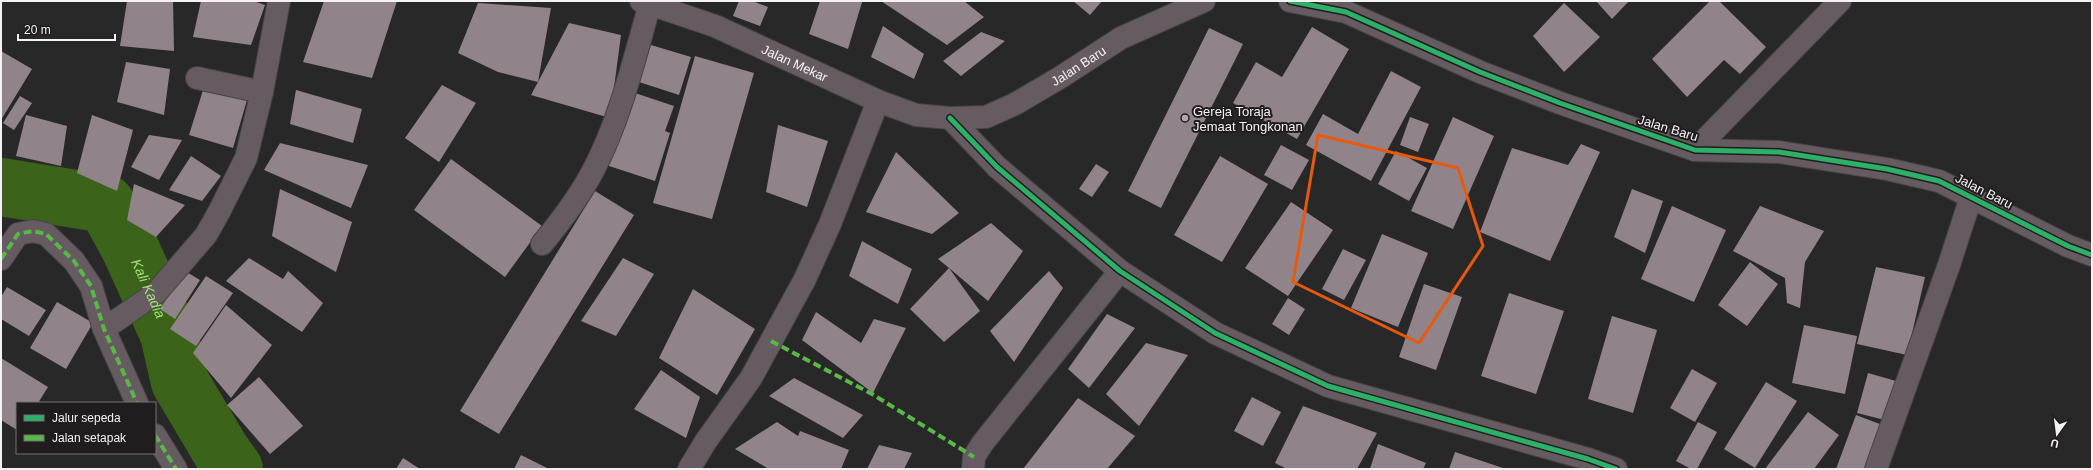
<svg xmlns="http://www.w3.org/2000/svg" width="2093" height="470" font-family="Helvetica,sans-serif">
<rect width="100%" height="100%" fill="#292829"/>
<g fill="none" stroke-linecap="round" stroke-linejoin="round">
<!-- river -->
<path stroke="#3b631a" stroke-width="58" id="s1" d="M1,187L106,204L130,248L169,334L180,382L221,451L234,469"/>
</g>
<!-- building -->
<path fill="#91838a" d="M127,1H173L174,51L120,46Z
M201,1H253L265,5L251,45L193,37Z
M324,1H397L372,78L303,62Z
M739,1H752L768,7L760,26L733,16Z
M820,1L862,2L848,49L809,34Z
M881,1H964L984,17L947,45Z
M1073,1H1102L1090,15Z
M1596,1H1629L1612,19Z
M1710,1H1719L1766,47L1740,74L1724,60L1687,97L1652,59Z
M478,3L551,8L538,82L569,23L621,35L610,118L531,95L538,82L498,72L458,53Z
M1564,3L1600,37L1564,72L1533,36Z
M883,26L924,54L914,79L871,57Z
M1312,27L1349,49L1297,139L1233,103L1256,62L1282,77Z
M1209,28L1243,44L1161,208L1128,191Z
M981,32L1005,41L961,76L943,61Z
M651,45L691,57L679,95L639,82Z
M1,51L32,69L1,120Z
M695,56L754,73L712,219L653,203Z
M126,62L170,69L164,115L117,102Z
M1391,71L1421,87L1371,181L1306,145L1323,114L1358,134Z
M442,85L476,103L439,162L405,138Z
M204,87L247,100L233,148L189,135Z
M296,90L362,109L353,143L290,124Z
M635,93L674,106L665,131L670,133L655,181L606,165Z
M20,96L32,103L14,130L3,123Z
M26,115L67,126L61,166L16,156Z
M92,115L133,130L117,191L77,173Z
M1410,117L1429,124L1418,152L1400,145Z
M1453,117L1494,136L1453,229L1411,211Z
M778,125L828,141L807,207L766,192Z
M149,135L182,140L159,180L131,167Z
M280,143L368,165L351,208L264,170Z
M1581,144L1600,152L1550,261L1480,232L1512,148L1568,165Z
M1281,145L1309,160L1292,190L1264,175Z
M1396,151L1427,168L1409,201L1378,184Z
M896,152L959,213L932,234L866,212Z
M191,156L221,176L202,201L169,190Z
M1220,156L1268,184L1222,262L1174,235Z
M451,159L542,226L505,277L414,210Z
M1096,164L1109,172L1092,197L1079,189Z
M134,184L185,205L156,237L127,220Z
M280,189L352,222L336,272L272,236Z
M1632,189L1663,201L1645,253L1614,237Z
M595,191L634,215L499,434L460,411Z
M1291,202L1333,230L1288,296L1245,268Z
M1672,206L1726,230L1694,302L1641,279Z
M1760,206L1824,231L1805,262L1800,308L1787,303L1785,278L1733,251Z
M991,223L1023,251L988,301L949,268L980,311L944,342L910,309L949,268L938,259Z
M1382,234L1428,253L1398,327L1351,308Z
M862,241L912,269L898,304L849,276Z
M1343,249L1366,260L1344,300L1322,289Z
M249,258L283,279L288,271L323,303L302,332L226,281Z
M623,258L654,274L616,336L581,321Z
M1750,262L1778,284L1747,326L1718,305Z
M1876,267L1925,277L1907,355L1857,344Z
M185,271L200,280L175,319L160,309Z
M1049,271L1063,288L1014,362L990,331Z
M206,276L233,293L196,346L170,329Z
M1424,284L1462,297L1436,370L1399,357Z
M7,287L46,310L29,336L1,319V297Z
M693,289L755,329L717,395L659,358Z
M1509,293L1564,311L1536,394L1481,376Z
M1288,298L1305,309L1289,335L1272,324Z
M57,302L93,323L66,369L30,348Z
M226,305L272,345L231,398L193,353Z
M816,312L861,343L874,319L906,328L873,393L802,340Z
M1107,314L1135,328L1089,388L1068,369Z
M1612,316L1657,330L1633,413L1588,399Z
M1804,325L1857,336L1845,394L1792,383Z
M1146,343L1188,355L1139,426L1106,394Z
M1,358L48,387L38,403H17V430L1,420Z
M1692,369L1717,383L1695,422L1670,408Z
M661,370L700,397L686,438L634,409Z
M1868,373L1896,381L1885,420L1857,413Z
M259,377L303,426L270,454L227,405Z
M794,378L863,415L843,438L769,396Z
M1766,382L1797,401L1755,468L1724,449Z
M1252,397L1281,412L1263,446L1234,431Z
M1078,398L1135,436L1107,469H1023Z
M1303,406L1377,433L1357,469H1287L1275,463Z
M1808,412L1839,435L1814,469H1765Z
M1856,415L1885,426L1868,469H1836Z
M777,422L798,436L800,431L849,450L841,469H769L735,449Z
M1698,422L1717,432L1697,469H1691L1676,461Z
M1378,444L1426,463L1423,469H1370Z
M879,445L912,453L904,469H867Z
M1455,452L1506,469H1449Z
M521,455L549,469H514Z
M403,458L420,469H396Z"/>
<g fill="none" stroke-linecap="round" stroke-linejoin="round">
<defs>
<g id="minor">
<path id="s2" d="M641,1L715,26L878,101L916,115L950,118L986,117L1015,104L1061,77L1121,38L1204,1"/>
<path d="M1290,1L1346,12L1480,72L1560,103L1695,150L1779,152L1887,169L1939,181L2068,246L2092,255"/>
<path d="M197,78L262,92"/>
<path d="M950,118L997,167L1120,271L1215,333L1328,386L1588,459L1616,469"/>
<path d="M1695,150L1840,1"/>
<path d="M542,244C561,221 580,196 594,169C621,117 634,59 650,4"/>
<path d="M1,259L18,234L33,231L46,234L74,261L91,286L104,329L137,403"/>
<path d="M104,329L156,293L206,235L219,212L246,158L262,92L279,1"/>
<path d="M155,435L176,469"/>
<path d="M689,469L706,441L751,378L805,279L830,224L878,101"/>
<path d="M973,469L974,457L982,444L1120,271"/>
<path d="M1876,469L1949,265L1971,197"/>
</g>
</defs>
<!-- minor casing -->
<use href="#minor" stroke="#454445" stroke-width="24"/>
<!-- minor -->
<use href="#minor" stroke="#665b61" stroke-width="22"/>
<!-- quiet -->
<path stroke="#58b947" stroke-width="4" stroke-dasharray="8 4" stroke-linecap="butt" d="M1,259L18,234L33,231L46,234L74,261L91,286L104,329L137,403
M771,341L872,394L974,457
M155,435L176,469"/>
<defs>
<path id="cycleway" d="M1290,1L1346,12L1480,72L1560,103L1695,150L1779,152L1887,169L1939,181L2068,246L2092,255
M950,118L997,167L1120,271L1215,333L1328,386L1588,459L1616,469"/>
</defs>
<!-- cycleway casing -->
<use href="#cycleway" stroke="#211d1f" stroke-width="8"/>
<!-- cycleway -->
<use href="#cycleway" stroke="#2db169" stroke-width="5"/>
</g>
<!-- marked area -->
<path fill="none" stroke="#e8590c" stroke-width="3" stroke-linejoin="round" d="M1318,135L1458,168L1483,246L1419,343L1293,282Z"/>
<!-- markers -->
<circle fill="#adabac" stroke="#211d1f" stroke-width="1.5" cx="1185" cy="118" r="4"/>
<g text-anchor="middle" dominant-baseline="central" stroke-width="4" stroke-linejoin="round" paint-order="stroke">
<!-- street labels -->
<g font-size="13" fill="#f4f2f3" stroke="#211d1f">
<text stroke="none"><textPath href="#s2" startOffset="166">Jalan Mekar</textPath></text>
<text stroke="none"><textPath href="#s2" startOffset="474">Jalan Baru</textPath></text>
<text transform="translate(1668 128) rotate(17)">Jalan Baru</text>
<text transform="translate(1984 191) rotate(27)">Jalan Baru</text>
</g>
<!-- poi labels -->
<g font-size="13" fill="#f4f2f3" stroke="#211d1f" text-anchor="start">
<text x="1193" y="111">Gereja Toraja<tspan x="1193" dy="15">Jemaat Tongkonan</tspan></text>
</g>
<!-- water labels -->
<g font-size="14" font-style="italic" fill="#a3e27a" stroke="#211d1f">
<text stroke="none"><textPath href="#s1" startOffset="201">Kali Kadia</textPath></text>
</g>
</g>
<!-- border -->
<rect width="2093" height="470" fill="none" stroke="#f4f2f3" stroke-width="4"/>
<!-- legend -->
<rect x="16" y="402" width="140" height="52" fill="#211d1f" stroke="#757274"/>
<rect x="24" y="415" width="20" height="6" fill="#2db169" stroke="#757274"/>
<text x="52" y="422" font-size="12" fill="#f4f2f3">Jalur sepeda</text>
<rect x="24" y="435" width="20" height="6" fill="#58b947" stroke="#757274"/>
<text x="52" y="442" font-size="12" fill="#f4f2f3">Jalan setapak</text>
<!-- north arrow -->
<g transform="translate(2057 434) rotate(194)" stroke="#211d1f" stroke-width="3" paint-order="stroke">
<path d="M0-3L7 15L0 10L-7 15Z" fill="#f4f2f3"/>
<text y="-6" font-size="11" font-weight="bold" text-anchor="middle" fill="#f4f2f3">U</text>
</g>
<!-- scale -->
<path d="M18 34v6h97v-6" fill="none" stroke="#f4f2f3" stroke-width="2"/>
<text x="24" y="34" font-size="12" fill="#f4f2f3" stroke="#211d1f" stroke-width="3" paint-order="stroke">20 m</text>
</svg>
